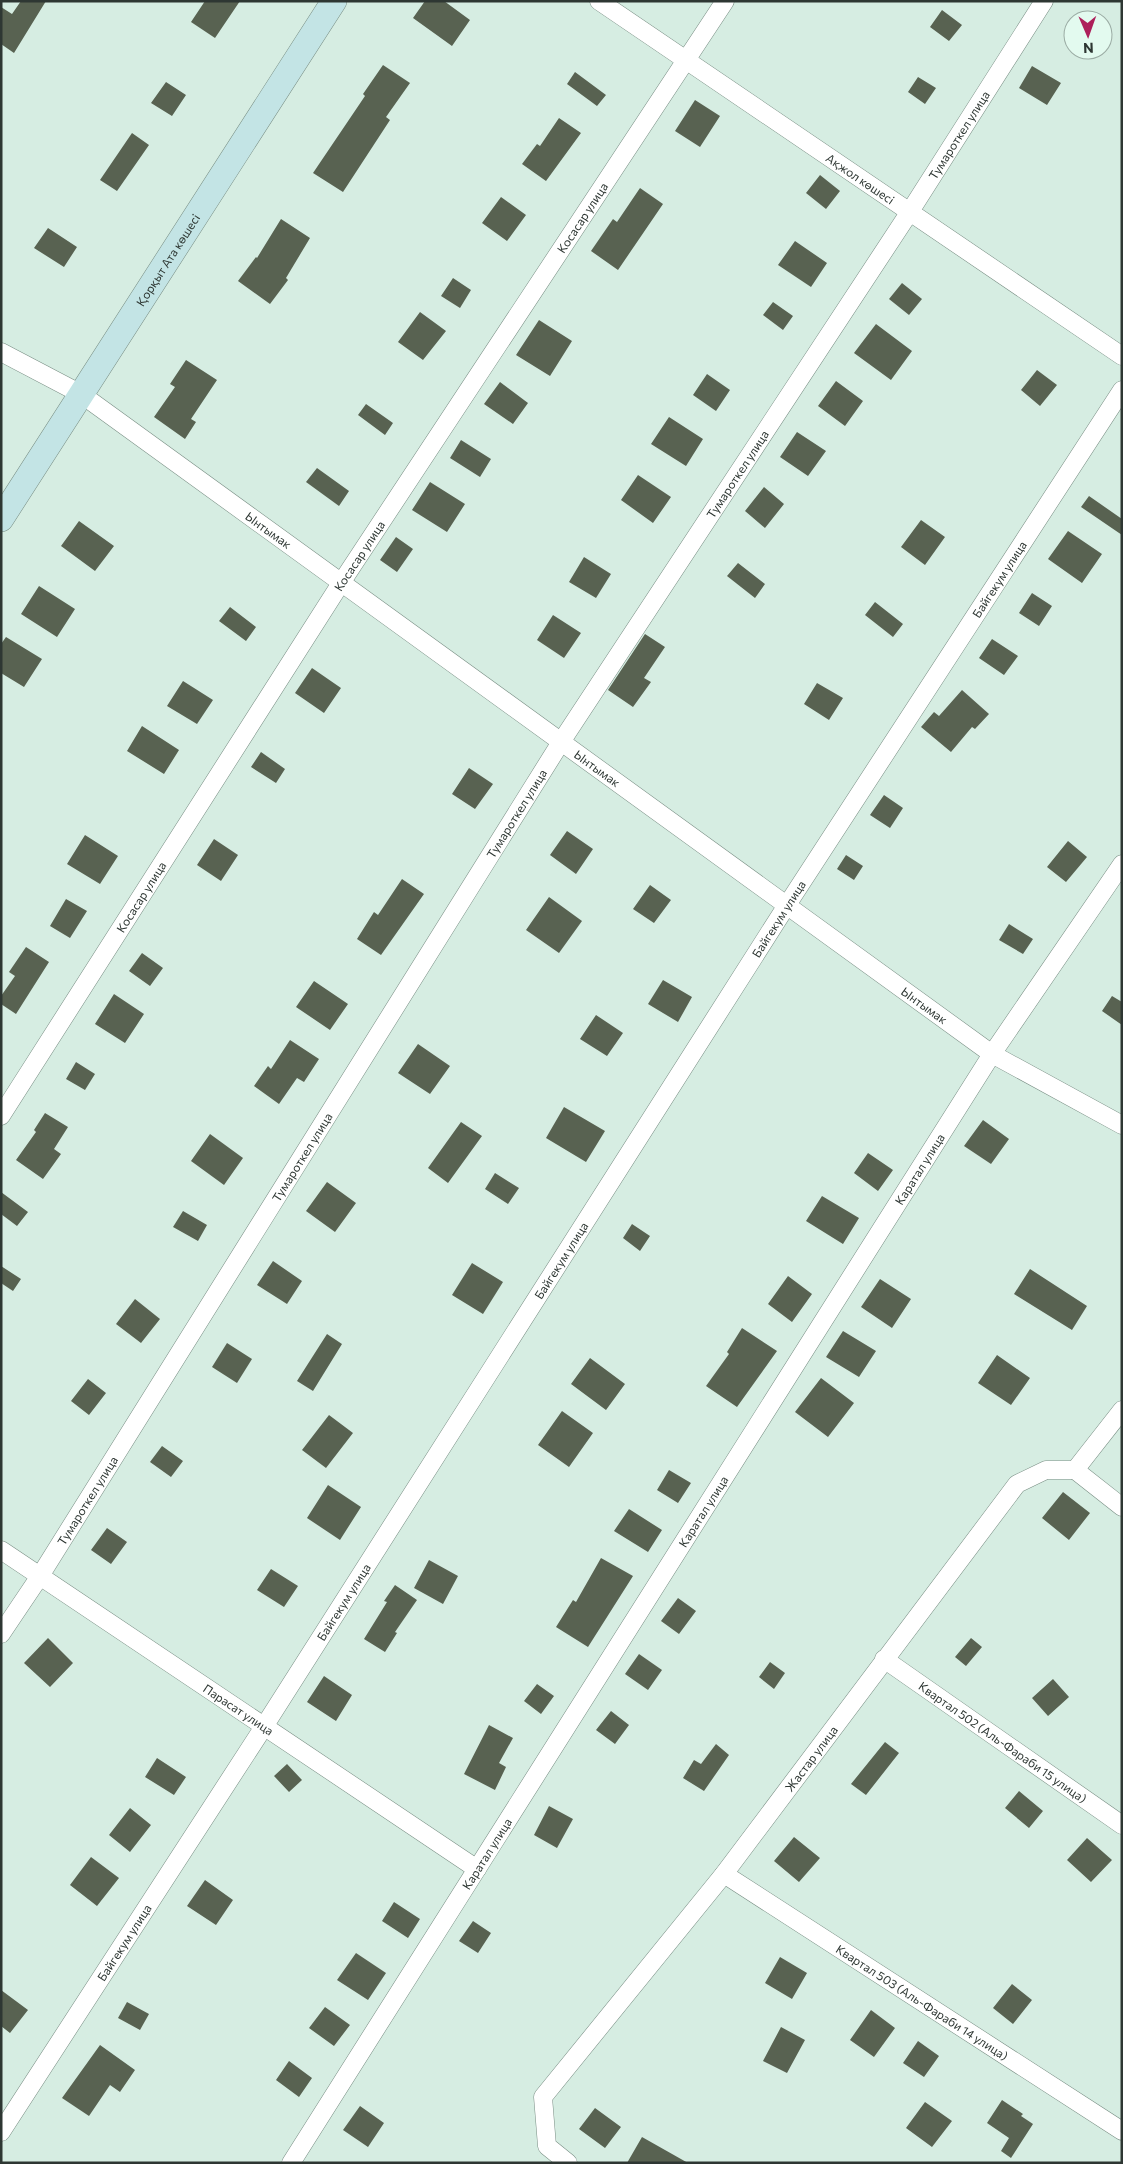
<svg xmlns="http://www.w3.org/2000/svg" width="1123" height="2164" font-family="Commissioner,sans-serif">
<rect width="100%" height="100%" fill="#d6ede2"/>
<!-- building -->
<path fill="#586251" d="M21,1H46L14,53L1,44V7L12,14Z
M205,1H240L215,38L191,22Z
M425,1H444L470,20L452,46L413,18Z
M942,10L962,25L949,41L930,27Z
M383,65L410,83L386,117L390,120L343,192L313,173L365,96L363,94Z
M1032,66L1061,83L1047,105L1019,88Z
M575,72L606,95L597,106L567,84Z
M918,77L936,88L925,104L908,92Z
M166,82L186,95L172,116L151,103Z
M695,100L720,116L700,147L675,131Z
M559,118L581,133L546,181L522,164L537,144L540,146Z
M132,133L149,145L117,191L100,180Z
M820,175L840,191L826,209L806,193Z
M640,188L663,204L618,270L591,251L613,219L617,222Z
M501,197L526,215L507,241L482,223Z
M281,219L310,238L286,278L288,280L270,304L238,281L256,257L257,258Z
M48,228L77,247L64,267L34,248Z
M795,241L827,263L811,287L778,265Z
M453,278L471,290L460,308L441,296Z
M902,283L922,299L909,315L889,299Z
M773,302L793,316L783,330L763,315Z
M420,312L446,331L423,360L398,342Z
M539,320L572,341L550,376L516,355Z
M876,324L912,351L891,380L854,353Z
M186,360L217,380L191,419L196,422L185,439L154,417L175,387L170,384Z
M1037,370L1057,385L1040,406L1021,390Z
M707,374L730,390L716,411L693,395Z
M836,381L863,401L845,426L818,406Z
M500,382L528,403L513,424L484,404Z
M366,404L393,423L385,435L358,415Z
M669,417L703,439L686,466L651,444Z
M797,432L826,451L808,476L780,457Z
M461,440L491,459L480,477L450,458Z
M317,468L349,491L339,506L306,482Z
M638,475L671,497L653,523L621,500Z
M430,482L465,504L447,532L412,510Z
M764,487L784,504L765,528L745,511Z
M1089,496L1122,519V535L1081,507Z
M921,520L945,537L925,565L901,547Z
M79,521L114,546L95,571L61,546Z
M1068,531L1102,554L1082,583L1048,559Z
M396,537L413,549L397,572L380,560Z
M584,557L611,574L596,598L569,582Z
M738,563L765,584L755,598L727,576Z
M39,586L75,609L57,637L21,614Z
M1032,593L1052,606L1039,626L1019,613Z
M875,602L903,624L893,637L865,615Z
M230,607L256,627L246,641L219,621Z
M553,615L581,633L564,658L537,640Z
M645,634L665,647L644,678L651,682L633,707L608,690Z
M6,637L42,659L24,687L1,673V644Z
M992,639L1018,656L1004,675L979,658Z
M312,668L341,688L324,713L295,693Z
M183,681L213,700L197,724L167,706Z
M817,683L843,698L829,720L804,704Z
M962,690L989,714L975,729L972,727L951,752L921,727L934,712L939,716Z
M142,726L179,750L164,774L127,751Z
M261,752L285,769L276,783L251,767Z
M469,768L493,784L475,809L452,794Z
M884,795L903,808L890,828L870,815Z
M567,831L593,849L576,874L550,855Z
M85,835L118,856L100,884L67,864Z
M214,839L238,855L221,881L197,865Z
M1068,841L1087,857L1066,882L1047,867Z
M846,855L863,866L854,880L837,869Z
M402,879L424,894L381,955L357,939L374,912L378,915Z
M650,885L671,900L654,923L633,909Z
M549,897L582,921L559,953L526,930Z
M66,899L87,911L70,938L50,926Z
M1009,924L1033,939L1023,954L999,940Z
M26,947L49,962L16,1014L1,1004V996L15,976L9,972Z
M142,953L163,968L150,986L129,971Z
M663,980L692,997L678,1022L648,1004Z
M314,981L348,1004L330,1030L296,1007Z
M114,994L144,1014L125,1043L95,1024Z
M1112,996L1122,1002V1025L1102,1011Z
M596,1015L623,1033L607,1056L580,1039Z
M290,1040L319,1059L304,1082L297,1078L279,1104L254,1086L268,1066L271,1069Z
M418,1044L450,1066L430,1094L398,1073Z
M76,1062L95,1074L85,1090L66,1079Z
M564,1107L605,1131L586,1162L546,1138Z
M45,1113L68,1127L54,1149L61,1154L43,1179L16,1160L36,1132L34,1130Z
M983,1120L1009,1139L991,1164L964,1146Z
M461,1122L482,1136L448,1183L428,1168Z
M210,1134L243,1158L224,1185L191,1161Z
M868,1153L893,1170L878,1191L854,1173Z
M495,1173L519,1188L508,1204L485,1189Z
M327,1182L356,1203L335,1232L306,1211Z
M1,1192L28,1212L17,1226L1,1214Z
M822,1196L859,1218L843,1244L806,1221Z
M183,1211L207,1225L198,1241L173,1227Z
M632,1224L650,1236L640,1251L623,1238Z
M273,1261L302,1281L287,1304L257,1285Z
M472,1263L503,1282L483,1314L452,1295Z
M1,1266L21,1279L13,1291L1,1283Z
M1030,1269L1087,1306L1072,1330L1014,1294Z
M788,1276L812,1294L792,1322L768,1304Z
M880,1279L911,1299L892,1328L861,1307Z
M135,1299L160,1319L141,1343L116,1324Z
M742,1328L777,1351L737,1407L706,1386L729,1354L727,1352Z
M843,1331L876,1351L859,1377L826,1357Z
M327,1334L342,1344L313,1391L297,1381Z
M227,1343L252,1359L237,1383L212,1367Z
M997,1355L1030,1378L1011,1405L978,1383Z
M590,1358L625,1384L606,1410L571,1384Z
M821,1378L854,1403L828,1437L795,1412Z
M88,1379L106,1393L89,1415L71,1401Z
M562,1411L593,1433L569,1467L538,1445Z
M329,1415L353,1433L326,1468L302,1450Z
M162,1446L183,1461L171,1477L150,1462Z
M669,1470L691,1483L678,1503L657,1490Z
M328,1485L361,1507L340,1540L307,1518Z
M1063,1492L1090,1513L1069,1540L1042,1518Z
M629,1509L662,1530L648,1552L614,1531Z
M107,1528L127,1542L111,1564L91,1550Z
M601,1558L633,1576L588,1647L556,1627L573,1600L576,1602Z
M429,1560L458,1576L443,1604L414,1588Z
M271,1569L298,1586L284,1607L257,1590Z
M395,1585L417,1600L395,1632L397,1633L385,1652L364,1639L387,1602L384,1601Z
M678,1598L696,1611L679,1634L661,1621Z
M48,1638L73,1663L50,1687L24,1663Z
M971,1638L982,1647L966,1666L955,1657Z
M639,1654L662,1670L648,1690L625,1674Z
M770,1662L785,1673L774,1689L759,1677Z
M324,1676L352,1695L336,1721L307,1702Z
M1053,1679L1069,1697L1048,1716L1032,1698Z
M537,1684L554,1696L541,1714L524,1701Z
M611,1711L629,1725L615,1744L596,1730Z
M489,1725L513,1738L499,1763L506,1767L495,1790L464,1774Z
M885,1742L899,1753L866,1795L851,1784Z
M716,1744L729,1755L704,1791L683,1778L694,1760L701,1764Z
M157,1758L186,1777L174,1795L145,1777Z
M287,1764L302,1780L289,1792L274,1776Z
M1019,1791L1043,1811L1029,1828L1005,1808Z
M549,1806L573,1819L557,1848L534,1835Z
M130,1808L151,1825L130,1852L109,1835Z
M794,1837L820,1858L799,1882L774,1861Z
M1087,1838L1112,1860L1091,1882L1067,1860Z
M91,1857L119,1878L97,1906L70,1885Z
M205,1880L233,1900L216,1925L187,1906Z
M394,1902L420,1919L408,1938L382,1921Z
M473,1921L491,1933L478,1953L459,1941Z
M356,1953L386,1973L368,2000L337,1980Z
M780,1957L807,1973L792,1999L765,1983Z
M1012,1984L1032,2000L1013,2024L993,2008Z
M1,1990L28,2010L10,2033L1,2026Z
M127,2002L149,2014L140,2030L118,2018Z
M325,2007L350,2025L334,2046L309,2028Z
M871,2010L895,2028L874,2057L850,2040Z
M781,2027L805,2040L787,2073L763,2061Z
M918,2041L939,2056L924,2077L903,2063Z
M100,2045L135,2070L120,2092L110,2085L89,2116L62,2098Z
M289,2061L312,2078L299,2097L276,2080Z
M1002,2100L1023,2114L1021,2116L1033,2124L1011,2158L1001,2151L1009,2138L987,2123Z
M925,2102L952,2121L932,2147L906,2128Z
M360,2106L384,2123L368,2147L343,2130Z
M595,2108L621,2127L605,2148L579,2129Z
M642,2137L688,2163H627Z"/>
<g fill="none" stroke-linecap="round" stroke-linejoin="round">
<defs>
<g id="minor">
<path id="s1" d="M599,1L1122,356"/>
<path id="s2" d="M1,352L81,394L992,1054L1122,1125"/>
<path id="s3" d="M1,1116L341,583L725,1"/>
<path d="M1075,1470L1122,1507"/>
<path id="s4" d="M1,1550L477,1869"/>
<path id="s5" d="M1,1634L40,1576L561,742L909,213L1044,1"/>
<path id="s6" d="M884,1659L1122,1825"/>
<path id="s7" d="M724,1874L1122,2131"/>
<path id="s8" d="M1,2132L265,1725L787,905L1122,390"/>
<path id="s9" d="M291,2163L992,1054L1122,864"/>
<path id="s10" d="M568,2163L547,2146L543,2097L724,1874L1017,1484L1046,1470H1075L1122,1410"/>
</g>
<g id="secondary">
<path id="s11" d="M1,519L334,1"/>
</g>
</defs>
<!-- minor casing -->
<use href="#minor" stroke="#788d83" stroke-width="19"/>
<!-- secondary casing -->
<use href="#secondary" stroke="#788d83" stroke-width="26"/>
<!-- minor -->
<use href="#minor" stroke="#fff" stroke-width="18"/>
<!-- secondary -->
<use href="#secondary" stroke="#c3e4e5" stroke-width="25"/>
</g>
<g text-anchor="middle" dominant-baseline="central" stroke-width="5" stroke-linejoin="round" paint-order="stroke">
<!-- street labels -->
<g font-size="12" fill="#2e3733" stroke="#e3faef">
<text stroke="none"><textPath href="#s5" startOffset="1779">Тумароткел улица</textPath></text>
<text stroke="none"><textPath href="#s1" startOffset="316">Ақжол көшесі</textPath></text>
<text stroke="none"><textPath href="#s3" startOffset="1070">Косасар улица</textPath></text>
<text stroke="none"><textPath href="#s11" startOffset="308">Қорқыт Ата көшесі</textPath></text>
<text stroke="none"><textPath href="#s5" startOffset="1374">Тумароткел улица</textPath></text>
<text stroke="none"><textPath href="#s2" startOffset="322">Ынтымак</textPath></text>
<text stroke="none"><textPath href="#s3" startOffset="665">Косасар улица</textPath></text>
<text stroke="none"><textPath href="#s8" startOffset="1846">Байгекум улица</textPath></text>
<text stroke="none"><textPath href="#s2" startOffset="728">Ынтымак</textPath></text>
<text stroke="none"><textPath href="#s5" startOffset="969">Тумароткел улица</textPath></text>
<text stroke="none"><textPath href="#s3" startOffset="260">Косасар улица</textPath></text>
<text stroke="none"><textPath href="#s8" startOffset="1441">Байгекум улица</textPath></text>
<text stroke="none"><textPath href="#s2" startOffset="1132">Ынтымак</textPath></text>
<text stroke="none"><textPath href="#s5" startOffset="564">Тумароткел улица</textPath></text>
<text stroke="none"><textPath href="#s9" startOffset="1176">Каратал улица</textPath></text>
<text stroke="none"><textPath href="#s8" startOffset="1036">Байгекум улица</textPath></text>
<text stroke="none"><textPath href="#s5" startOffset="159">Тумароткел улица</textPath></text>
<text stroke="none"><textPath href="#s9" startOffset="771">Каратал улица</textPath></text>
<text stroke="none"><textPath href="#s8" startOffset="631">Байгекум улица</textPath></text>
<text stroke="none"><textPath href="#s4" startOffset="286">Парасат улица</textPath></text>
<text stroke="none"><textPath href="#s6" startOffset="145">Квартал 502 (Аль-Фараби 15 улица)</textPath></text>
<text stroke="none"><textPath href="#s10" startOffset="508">Жастар улица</textPath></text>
<text stroke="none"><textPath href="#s9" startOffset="366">Каратал улица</textPath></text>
<text stroke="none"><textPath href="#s8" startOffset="226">Байгекум улица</textPath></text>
<text stroke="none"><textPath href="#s7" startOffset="236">Квартал 503 (Аль-Фараби 14 улица)</textPath></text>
</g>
</g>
<!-- border -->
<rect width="1123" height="2164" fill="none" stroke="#2e3733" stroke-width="5"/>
<!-- north arrow -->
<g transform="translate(1088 35) rotate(178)"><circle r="24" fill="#e3faef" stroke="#9baca4"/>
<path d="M0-4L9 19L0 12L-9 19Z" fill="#ad1f5a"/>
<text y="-8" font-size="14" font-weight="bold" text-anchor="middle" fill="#2e3733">N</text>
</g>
</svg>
